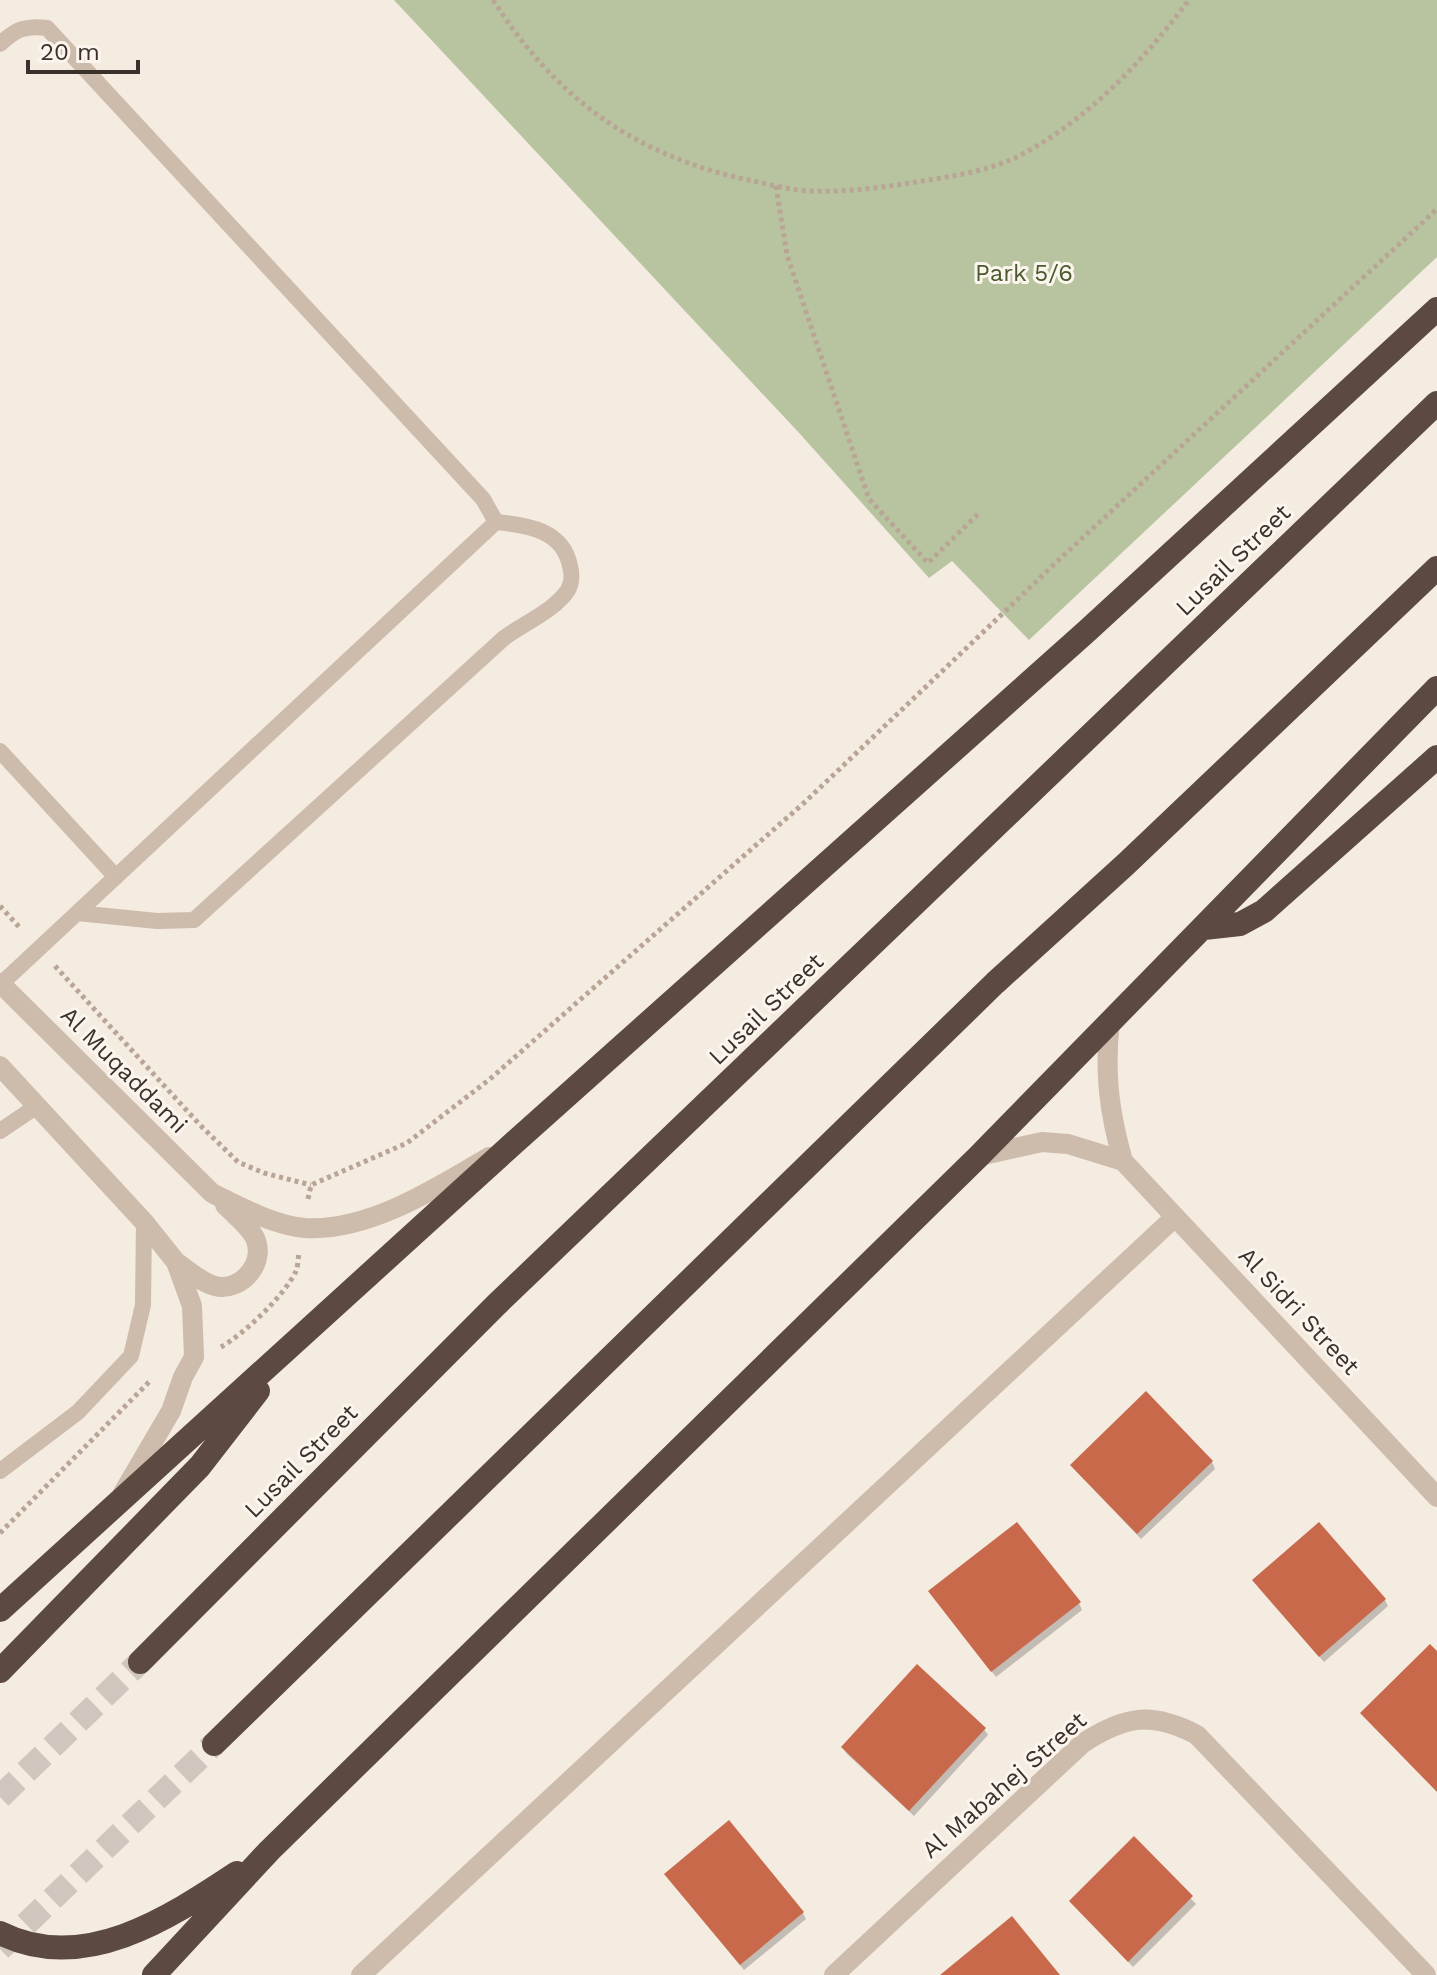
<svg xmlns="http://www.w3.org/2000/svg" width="1437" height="1975" font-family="'Work Sans',sans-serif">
<rect width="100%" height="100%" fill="#f4ebe1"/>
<!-- green -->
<path fill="#b8c4a0" d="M394,0H1437V257L1029,640L952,561L929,578L801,435Z"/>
<!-- shadow -->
<path fill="#0003" d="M1212,1462L1215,1469L1141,1539L1076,1471Z
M1258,1587L1385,1600L1388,1606L1324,1662Z
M934,1598L1079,1603L1082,1610L996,1677Z
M984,1729L988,1735L914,1816L847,1754L843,1748Z
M1134,1839L1196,1904L1133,1967L1071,1902Z
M670,1880L803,1913L806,1919L744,1970Z"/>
<!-- building -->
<path fill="#c8694b" d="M1146,1391L1213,1461L1137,1534L1070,1465Z
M1017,1522L1081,1602L991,1672L928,1591Z
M1319,1522L1386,1599L1319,1657L1252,1580Z
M1430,1644L1437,1651V1792L1360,1713Z
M917,1664L986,1728L909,1811L841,1747Z
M729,1820L804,1912L740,1965L664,1874Z
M1134,1836L1193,1896L1128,1962L1069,1901Z
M1012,1916L1060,1975H940Z"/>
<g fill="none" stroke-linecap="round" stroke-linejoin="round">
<!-- highway-tunnel -->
<path stroke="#cfc6bd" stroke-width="24" stroke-dasharray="24 12" stroke-linecap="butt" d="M0,1797L140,1662
M0,1949L214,1744"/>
<!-- path -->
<path stroke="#b9a596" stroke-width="5" stroke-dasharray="4 4" stroke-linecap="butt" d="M493,0C556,98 633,155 748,180C769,184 792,191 813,191C846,192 878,188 910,183C947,177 988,172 1021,155C1090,118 1143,61 1189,0
M776,186L787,255L869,499L928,563L980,512
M0,906L21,929
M55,966L200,1125L238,1162L264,1173L311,1185
M308,1199L311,1185L407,1143L490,1079L805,802L1064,555L1437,209
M221,1347C244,1334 285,1295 296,1271C298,1266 298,1259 299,1253
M0,1533L150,1381"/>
<!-- lane -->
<path stroke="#cdbbac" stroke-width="16" d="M0,44C16,29 26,25 47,28L483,499L496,522L1,984
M0,751L116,877
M77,913L157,921L194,920L504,638C524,623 554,611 568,590C572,583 572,573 570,566C563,530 527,525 496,522
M0,1131L37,1106
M0,1471L78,1412L131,1356L143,1305L144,1222"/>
<!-- street -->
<path stroke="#cdbbac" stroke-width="20" d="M0,983L212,1193C240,1207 273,1225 305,1228C368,1232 437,1188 489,1157
M1110,1021C1104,1072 1109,1112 1123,1161
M0,1066L144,1222L176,1262L192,1306L194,1357L183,1377L171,1411L123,1493
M979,1156L1042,1142L1068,1144L1123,1161L1437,1497
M176,1262C188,1270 202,1283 215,1286C243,1293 270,1258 252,1233C245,1223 234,1214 225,1205
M361,1975L1175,1217
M834,1975L1083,1743C1125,1716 1151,1711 1197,1735L1426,1975"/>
<!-- highway -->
<path stroke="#5c4a42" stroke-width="24" d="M1204,928L1240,924L1264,911L1437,757
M0,1610L516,1141L1087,631L1437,309
M140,1662L496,1305L1437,403
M0,1671L200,1466L258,1391
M214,1744L995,983L1126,864L1437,568
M0,1933C83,1975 169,1918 237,1873
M154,1975L269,1851L979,1156L1437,688"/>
</g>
<g text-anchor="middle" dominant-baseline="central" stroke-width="6" stroke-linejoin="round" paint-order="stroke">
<!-- park labels -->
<g font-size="24" fill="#4a5a2e" stroke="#fbf5ee">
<text x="1024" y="273">Park 5/6</text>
</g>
<!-- street labels -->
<g font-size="24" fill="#3b302b" stroke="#fbf5ee">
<text transform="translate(1233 560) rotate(-44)">Lusail Street</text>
<text transform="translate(766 1009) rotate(-44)">Lusail Street</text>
<text transform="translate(124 1070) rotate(45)">Al Muqaddami</text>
<text transform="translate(1299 1311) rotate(47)">Al Sidri Street</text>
<text transform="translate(301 1461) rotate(-45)">Lusail Street</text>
<text transform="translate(1004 1785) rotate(-41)">Al Mabahej Street</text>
</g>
</g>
<!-- scale -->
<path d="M28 60v12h110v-12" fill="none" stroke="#3b302b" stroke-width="4"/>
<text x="40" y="60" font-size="24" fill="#3b302b" stroke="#fbf5ee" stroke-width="6" paint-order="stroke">20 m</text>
</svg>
